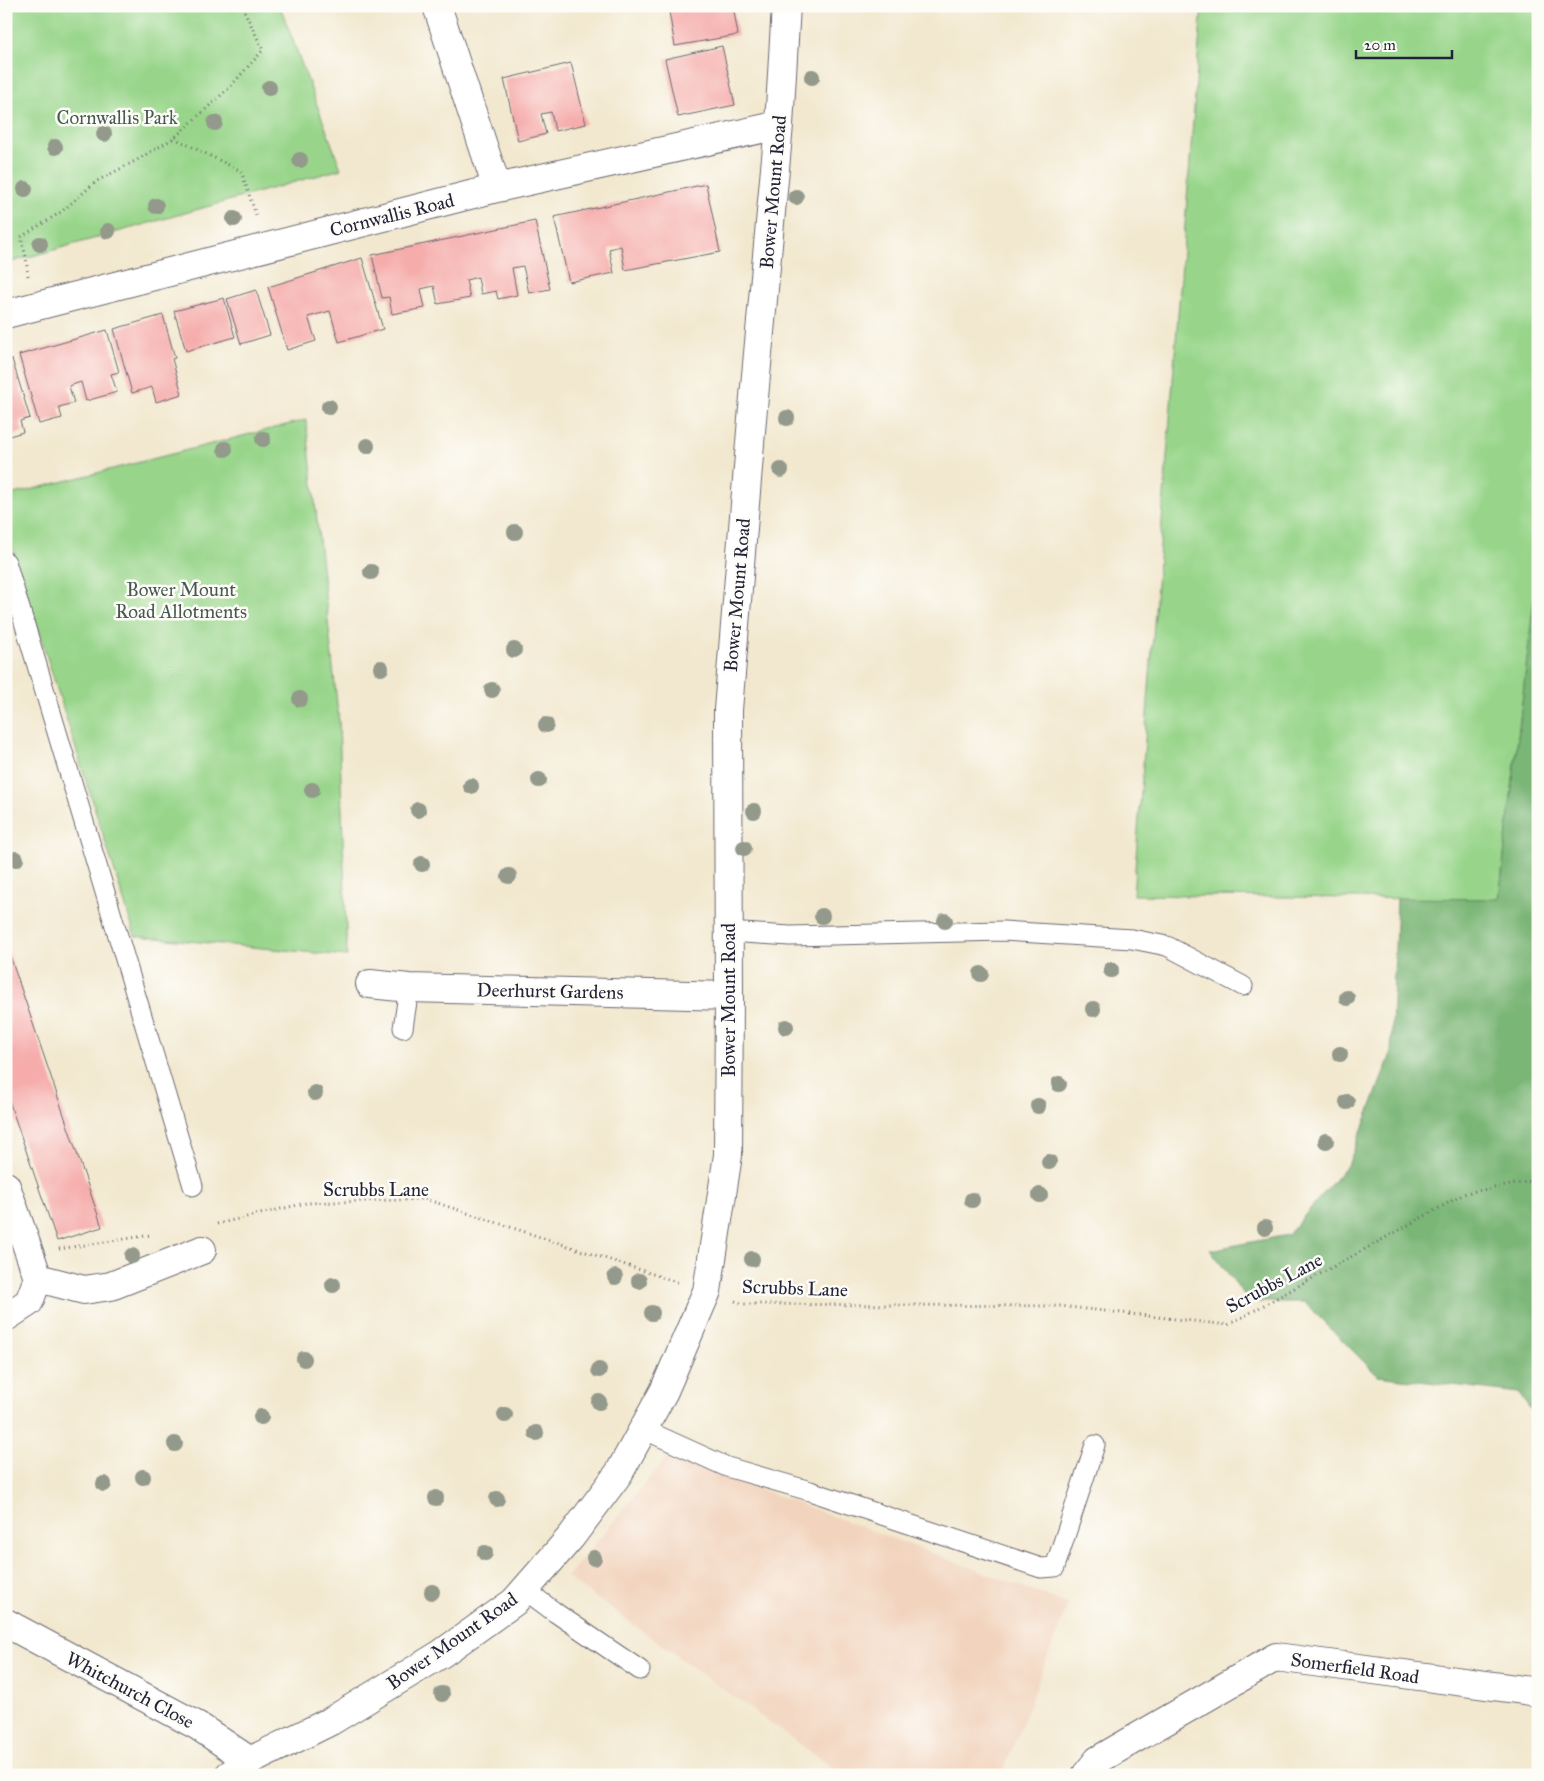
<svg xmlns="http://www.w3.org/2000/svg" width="1544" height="1781" font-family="'IM FELL Great Primer',serif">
<rect width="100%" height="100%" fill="#fdfcf7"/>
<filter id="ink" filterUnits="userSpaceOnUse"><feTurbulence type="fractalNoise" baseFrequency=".02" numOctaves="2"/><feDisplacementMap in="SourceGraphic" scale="10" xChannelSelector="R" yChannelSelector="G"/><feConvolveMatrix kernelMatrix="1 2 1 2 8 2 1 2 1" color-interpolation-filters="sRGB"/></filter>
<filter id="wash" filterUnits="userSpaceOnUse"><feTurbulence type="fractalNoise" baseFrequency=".0096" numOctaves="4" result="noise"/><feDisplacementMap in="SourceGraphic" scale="20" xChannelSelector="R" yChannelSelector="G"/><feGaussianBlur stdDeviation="1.12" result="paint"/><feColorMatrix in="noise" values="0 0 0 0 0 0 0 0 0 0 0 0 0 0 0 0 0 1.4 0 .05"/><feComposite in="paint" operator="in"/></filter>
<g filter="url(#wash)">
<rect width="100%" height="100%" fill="#f2e8cf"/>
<!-- built -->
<path fill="#f2d4be" d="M669,1455L1068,1604L1002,1775H843L567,1577Z"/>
<!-- green -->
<path fill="#98d58a" stroke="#5d7c62" d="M6,6H280L341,169L11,262L6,251Z
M1202,6H1538V566L1499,900L1133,895Z
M306,420L339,722L347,956L135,936L6,527V496Z"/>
<!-- forest -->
<path fill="#7ab676" stroke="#4e6c58" d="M1538,566V1420L1519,1393L1378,1376L1304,1302H1250L1210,1250L1288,1235L1349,1163L1391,1054L1397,898L1499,899Z"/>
<g id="blocks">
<!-- building -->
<path fill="#f5acaa" d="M668,6H733L738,35L675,46Z
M722,46L735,105L678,117L665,59Z
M571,63L586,124L555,131L551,112L541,114L546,134L518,141L504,79Z
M706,184L720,252L625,270L621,246L609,249L614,273L569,282L554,217Z
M535,221L550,289L529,293L523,266L512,268L517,295L498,299L496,291L481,294L478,277L466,280L470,298L438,304L434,286L421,289L425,308L392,314L389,297L382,298L372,255Z
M362,258L383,329L339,342L330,311L308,317L316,341L287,350L268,287Z
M256,290L270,335L241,344L227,299Z
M224,298L235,337L186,351L174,311Z
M163,315L175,358L172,359L182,394L156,402L152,387L132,393L114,329Z
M107,330L119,372L111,374L117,392L86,401L81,382L69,386L74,403L59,407L62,418L39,424L19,355Z
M12,359L30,418L20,421L23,432L6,437V361Z
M7,947L102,1227L57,1241L6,1092Z"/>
</g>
</g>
<g filter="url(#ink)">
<use href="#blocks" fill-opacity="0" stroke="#6b676f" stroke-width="1"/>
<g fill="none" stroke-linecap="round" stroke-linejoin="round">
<defs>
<path id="service" d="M6,562L193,1186
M728,932L790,936L1003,931L1132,939L1167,946L1243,986
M403,1028L409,988
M643,1429L727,1467L810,1491L1041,1568L1055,1567L1095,1445
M525,1590L556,1613L640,1670"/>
<path id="minor" d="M437,6L497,188
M6,314L497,188L779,125
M370,984L409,988L729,996
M6,1186L38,1278
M6,1317L29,1302L38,1278L84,1290L111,1286L202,1250
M6,1623L198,1726L250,1761
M229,1775L250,1761L331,1721L441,1654L514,1602L571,1537L619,1473L664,1391L707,1291L728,1155L729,996L728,710L752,419L779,125L786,6
M1086,1775L1098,1760L1276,1657L1538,1692"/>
</defs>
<!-- service casing -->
<use href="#service" stroke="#6b676f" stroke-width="21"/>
<!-- minor casing -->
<use href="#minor" stroke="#6b676f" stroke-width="30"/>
<!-- path -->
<path stroke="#6b676f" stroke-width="3" stroke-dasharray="1 4" stroke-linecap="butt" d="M174,138L241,171L257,218
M28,276L26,257L21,237L61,212L97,181L137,160L174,138L229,88L263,50L242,6
M217,1224L306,1203L425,1199L677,1282
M59,1249L151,1235
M735,1301L744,1304L1060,1306L1228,1325L1466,1193L1538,1180"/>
<!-- service -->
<use href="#service" stroke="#fff" stroke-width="19"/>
<!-- minor -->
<use href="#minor" stroke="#fff" stroke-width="28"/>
</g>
<!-- trees -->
<g fill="#93998b">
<circle cx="812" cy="77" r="8"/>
<circle cx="269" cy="88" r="8"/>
<circle cx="215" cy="123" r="8"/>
<circle cx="104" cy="134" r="8"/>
<circle cx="55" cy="147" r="8"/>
<circle cx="300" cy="160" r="8"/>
<circle cx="25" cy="189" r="8"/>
<circle cx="796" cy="197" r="8"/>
<circle cx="156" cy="206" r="8"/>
<circle cx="234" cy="219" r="8"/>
<circle cx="108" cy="231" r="8"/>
<circle cx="40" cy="244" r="8"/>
<circle cx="329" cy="407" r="8"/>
<circle cx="787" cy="418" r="8"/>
<circle cx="263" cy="439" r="8"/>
<circle cx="367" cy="446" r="8"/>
<circle cx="225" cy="449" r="8"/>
<circle cx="781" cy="470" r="8"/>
<circle cx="515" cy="532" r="8"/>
<circle cx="371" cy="572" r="8"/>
<circle cx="514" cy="650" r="8"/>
<circle cx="381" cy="668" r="8"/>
<circle cx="492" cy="690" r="8"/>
<circle cx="300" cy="699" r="8"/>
<circle cx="546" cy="725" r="8"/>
<circle cx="539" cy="780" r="8"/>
<circle cx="471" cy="786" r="8"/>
<circle cx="312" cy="790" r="8"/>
<circle cx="418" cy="810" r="8"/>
<circle cx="754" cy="811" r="8"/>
<circle cx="744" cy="848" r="8"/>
<circle cx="16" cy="859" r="8"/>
<circle cx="422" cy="864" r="8"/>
<circle cx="509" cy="876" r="8"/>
<circle cx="822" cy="916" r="8"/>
<circle cx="945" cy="921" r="8"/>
<circle cx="1111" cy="970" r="8"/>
<circle cx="981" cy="974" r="8"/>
<circle cx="1347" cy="998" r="8"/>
<circle cx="1093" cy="1009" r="8"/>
<circle cx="786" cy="1027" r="8"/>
<circle cx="1340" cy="1054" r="8"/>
<circle cx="1059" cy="1084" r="8"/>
<circle cx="315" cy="1093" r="8"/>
<circle cx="1347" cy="1102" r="8"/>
<circle cx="1038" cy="1106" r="8"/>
<circle cx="1326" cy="1141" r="8"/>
<circle cx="1049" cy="1162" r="8"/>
<circle cx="1040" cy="1195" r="8"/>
<circle cx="972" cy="1200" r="8"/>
<circle cx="1265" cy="1228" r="8"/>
<circle cx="132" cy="1256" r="8"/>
<circle cx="752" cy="1259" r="8"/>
<circle cx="615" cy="1277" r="8"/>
<circle cx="639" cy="1281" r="8"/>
<circle cx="333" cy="1285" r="8"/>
<circle cx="652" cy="1313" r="8"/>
<circle cx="304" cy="1359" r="8"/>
<circle cx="599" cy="1370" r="8"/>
<circle cx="599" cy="1402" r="8"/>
<circle cx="505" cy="1415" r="8"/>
<circle cx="261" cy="1417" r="8"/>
<circle cx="536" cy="1433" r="8"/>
<circle cx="175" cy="1444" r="8"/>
<circle cx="143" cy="1477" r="8"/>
<circle cx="104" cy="1484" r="8"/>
<circle cx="436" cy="1498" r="8"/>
<circle cx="497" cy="1499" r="8"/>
<circle cx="485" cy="1553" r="8"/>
<circle cx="594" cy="1558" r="8"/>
<circle cx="432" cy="1592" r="8"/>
<circle cx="442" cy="1694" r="8"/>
</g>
</g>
<g text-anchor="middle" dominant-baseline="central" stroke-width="5" stroke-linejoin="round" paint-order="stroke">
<!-- park labels -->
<g font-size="19" fill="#455853" stroke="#fdfcf7">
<text x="117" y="117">Cornwallis Park</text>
<text x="181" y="589">Bower Mount<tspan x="181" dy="22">Road Allotments</tspan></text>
</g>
<!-- street labels -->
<g font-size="19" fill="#22223b" stroke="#fdfcf7">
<text transform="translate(773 192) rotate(-85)">Bower Mount Road</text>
<text transform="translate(392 215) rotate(-14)">Cornwallis Road</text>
<text transform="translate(737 595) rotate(-85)">Bower Mount Road</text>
<text transform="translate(550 991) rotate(1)">Deerhurst Gardens</text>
<text transform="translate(728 1000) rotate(-90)">Bower Mount Road</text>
<text x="376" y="1189">Scrubbs Lane</text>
<text transform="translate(1274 1283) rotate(-28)">Scrubbs Lane</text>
<text transform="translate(795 1288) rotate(2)">Scrubbs Lane</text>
<text transform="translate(452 1641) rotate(-35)">Bower Mount Road</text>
<text transform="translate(1355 1668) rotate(8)">Somerfield Road</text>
<text transform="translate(130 1690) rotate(28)">Whitchurch Close</text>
</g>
</g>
<!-- margin -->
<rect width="1544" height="1781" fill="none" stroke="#fdfcf7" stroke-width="25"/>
<!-- scale -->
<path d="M1356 50v8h96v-8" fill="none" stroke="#22223b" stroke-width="2.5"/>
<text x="1364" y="50" font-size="15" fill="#22223b" stroke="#fdfcf7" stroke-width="4" paint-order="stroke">20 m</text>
</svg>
